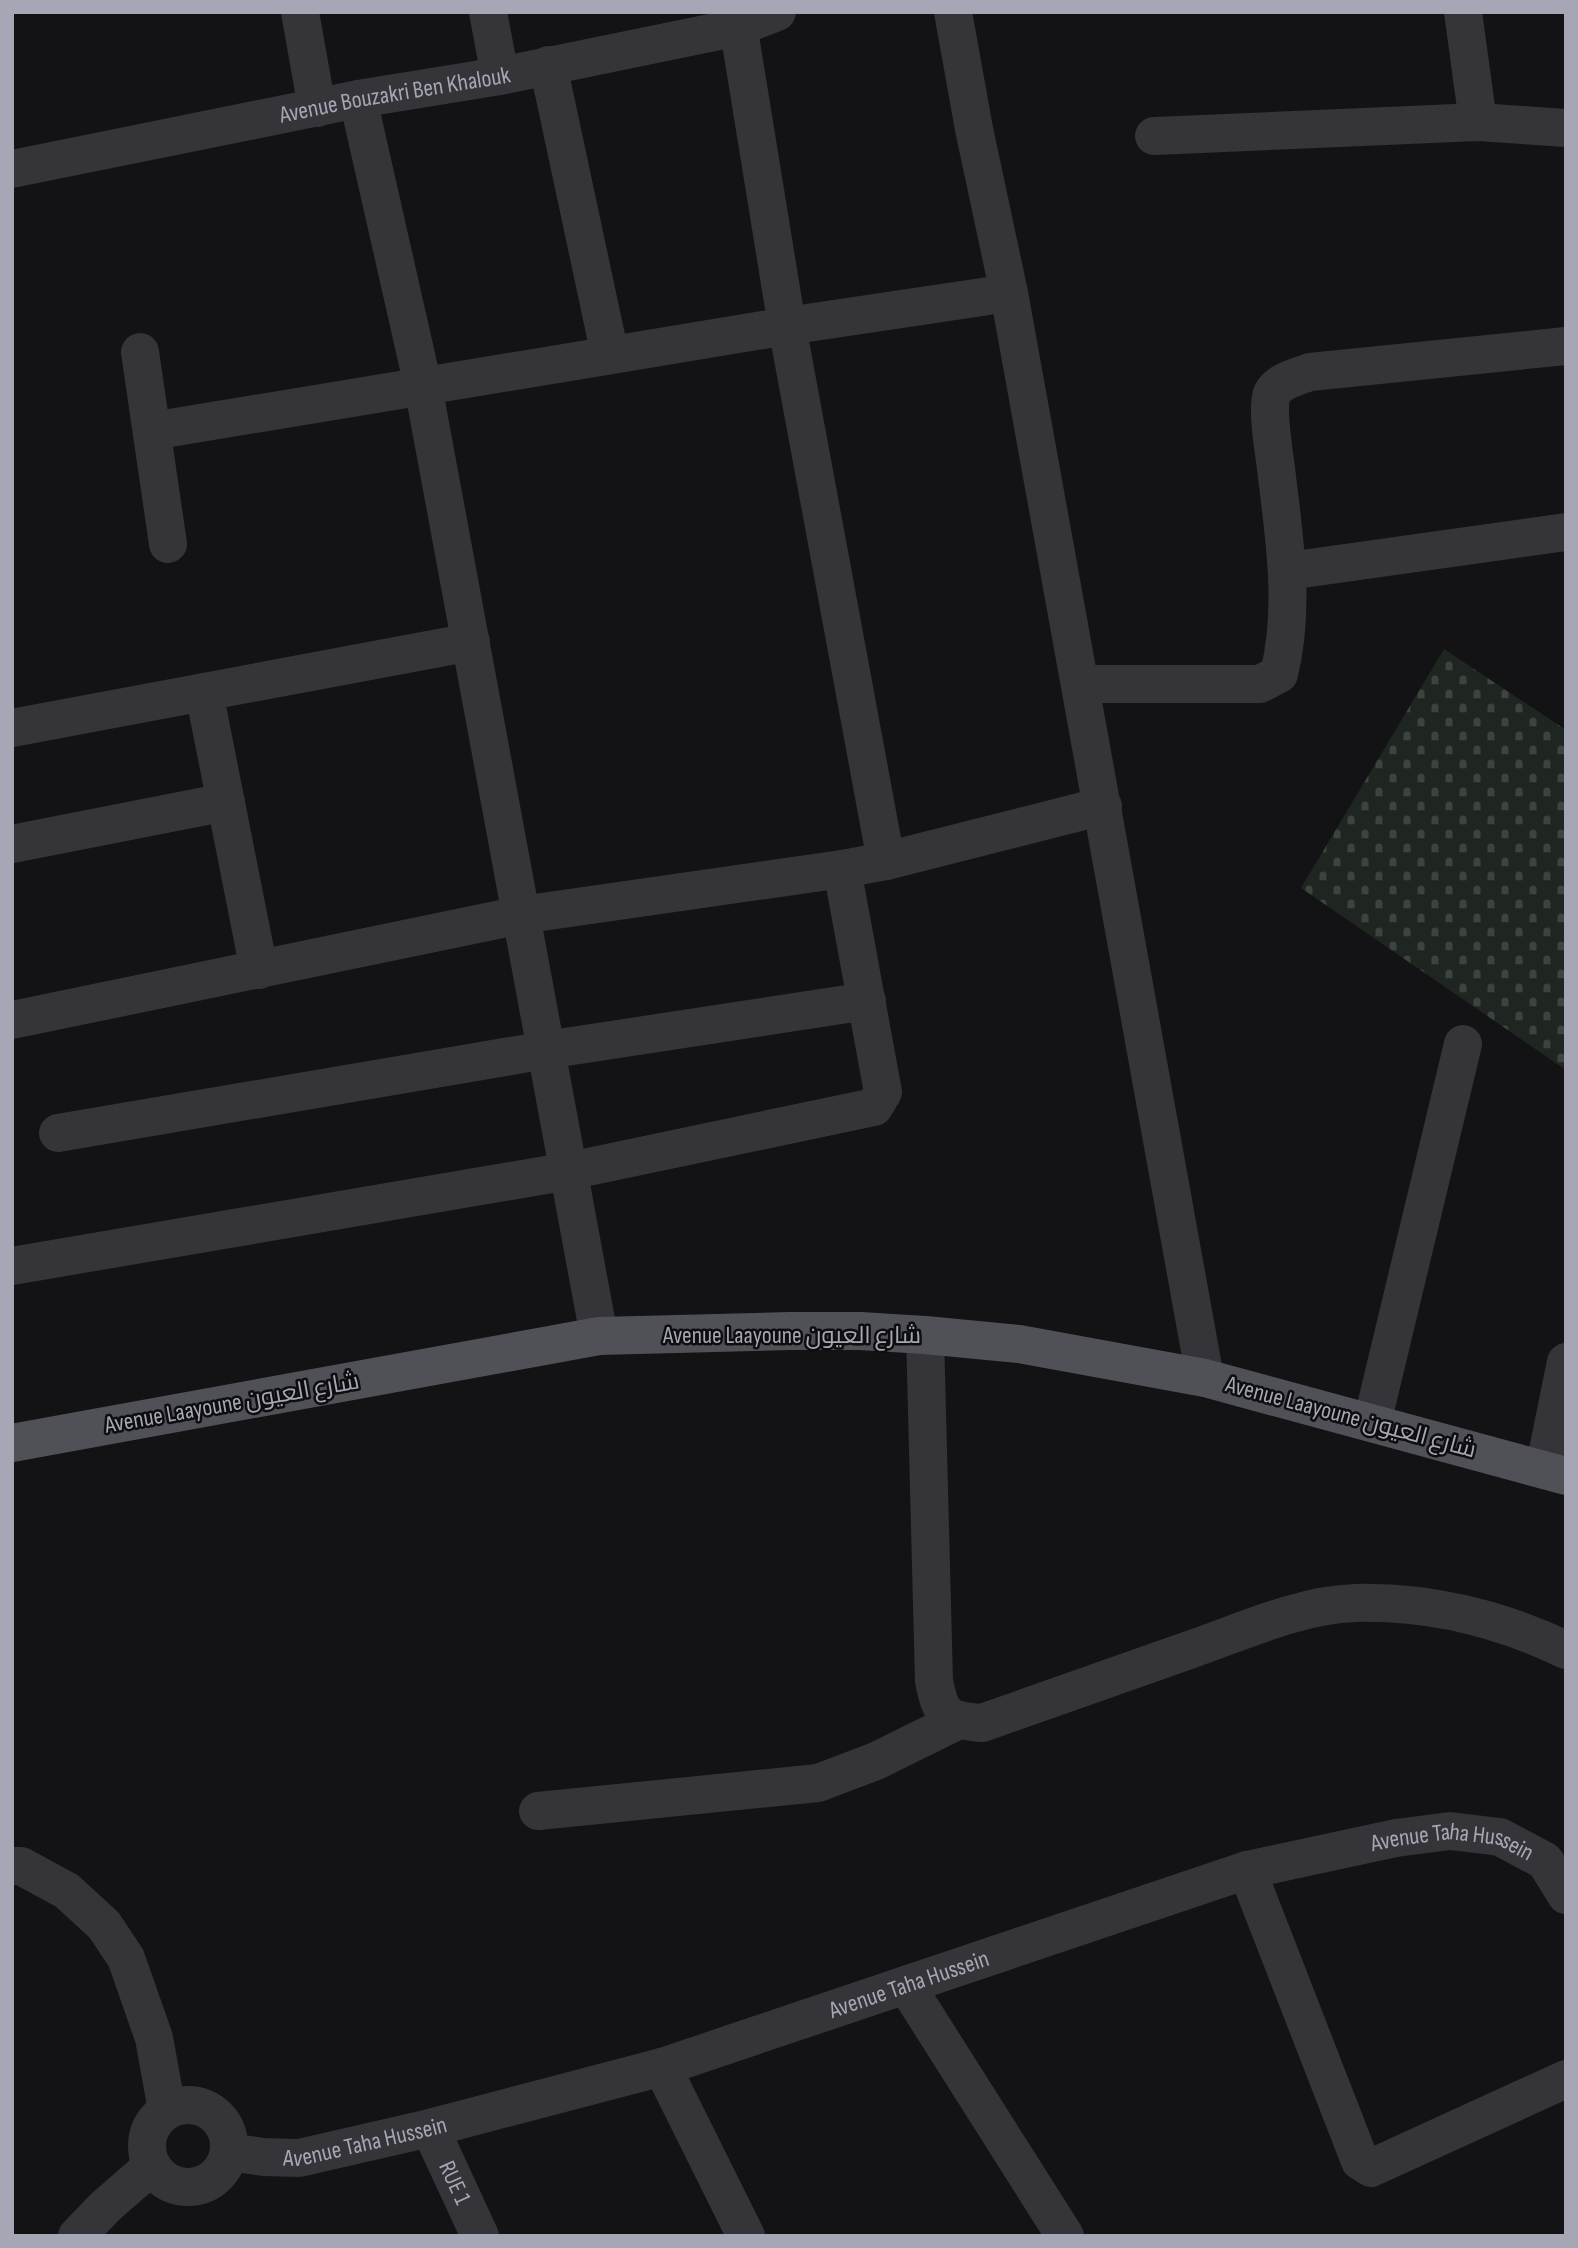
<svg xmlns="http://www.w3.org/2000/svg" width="1578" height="2248" font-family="'Sofia Sans Condensed',Cairo,sans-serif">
<defs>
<pattern id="cemetery-stones" width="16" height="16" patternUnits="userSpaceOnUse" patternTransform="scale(1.75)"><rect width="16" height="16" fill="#1f2621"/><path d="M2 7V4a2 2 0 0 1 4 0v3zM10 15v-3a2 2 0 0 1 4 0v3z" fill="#3d433f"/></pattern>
</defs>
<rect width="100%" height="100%" fill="#131214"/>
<!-- cemetery -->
<path fill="url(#cemetery-stones)" d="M1444,649L1566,730V1070L1301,888Z"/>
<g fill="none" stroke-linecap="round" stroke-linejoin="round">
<!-- minor -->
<g stroke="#343439" stroke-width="38">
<path d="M300,12L317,108"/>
<path d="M488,12L500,76"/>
<path d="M736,12L787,326L886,861"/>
<path d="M953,12L974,129L1009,293L1205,1378"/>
<path d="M1463,12L1478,122"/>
<path d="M548,65L610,355"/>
<path d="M358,99L423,386L599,1336"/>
<path d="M1154,136L1478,122L1566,128"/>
<path id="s1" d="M12,169L358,99L500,76L739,27L777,12"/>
<path d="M140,352L168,544"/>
<path d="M152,431L787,326L1009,293"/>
<path d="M1288,571L1566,532"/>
<path d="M1080,684H1260L1279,674C1295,609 1285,542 1277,477C1275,456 1267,416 1271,397C1274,382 1297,377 1310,372L1566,346"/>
<path d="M204,692L259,970"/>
<path d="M12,728L471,642"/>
<path d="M12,844L226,802"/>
<path d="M12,1020L521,915L842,869L886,861L1103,806"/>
<path d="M58,1133L546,1050L867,1001"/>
<path d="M12,1266L569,1171L874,1107L883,1092L842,869"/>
<path d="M925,1335L934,1681C941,1716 946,1720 982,1723C1052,1699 1122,1674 1192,1649C1244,1631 1299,1605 1355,1603C1428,1601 1501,1619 1566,1650"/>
<path d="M1372,1423L1463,1044"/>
<path d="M1544,1470L1566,1362"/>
<path d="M538,1811L818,1783L876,1761L957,1721"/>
<path d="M12,1866H21L67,1891L104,1925L126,1958L154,2038L167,2110"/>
<path d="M1247,1870L1360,2161L1371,2168L1566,2079"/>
<path d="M906,1985L1065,2236"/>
<path d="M662,2067L746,2236"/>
<circle cx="188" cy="2146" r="41"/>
<path id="s2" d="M430,2128L480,2236"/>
<path id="s3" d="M229,2152L264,2157L299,2158L430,2128L662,2067L1247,1870L1396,1838L1450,1831L1500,1837L1545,1861L1566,1895"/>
<path d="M77,2236L106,2206L152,2166"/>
</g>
<!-- major -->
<path stroke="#505057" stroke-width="38" d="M12,1443L599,1336L790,1331H860L925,1335L1019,1344L1205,1378L1566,1476"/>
</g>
<g text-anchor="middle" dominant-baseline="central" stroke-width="5" stroke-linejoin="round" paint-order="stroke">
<!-- street labels -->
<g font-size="24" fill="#a5a7b4" stroke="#0e0d0f">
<text stroke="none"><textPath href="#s1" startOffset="390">Avenue Bouzakri Ben Khalouk</textPath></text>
<text x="792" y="1335">Avenue Laayoune شارع العيون</text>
<text transform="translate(232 1403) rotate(-10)">Avenue Laayoune شارع العيون</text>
<text transform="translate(1351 1417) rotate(15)">Avenue Laayoune شارع العيون</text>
<text stroke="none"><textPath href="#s3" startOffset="1272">Avenue Taha Hussein</textPath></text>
<text stroke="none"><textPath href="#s3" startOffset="705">Avenue Taha Hussein</textPath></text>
<text stroke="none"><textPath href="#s3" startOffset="138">Avenue Taha Hussein</textPath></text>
<text stroke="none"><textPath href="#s2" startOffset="60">RUE 1</textPath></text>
</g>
</g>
<!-- border -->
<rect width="1578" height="2248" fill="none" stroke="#a5a7b4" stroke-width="28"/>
</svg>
